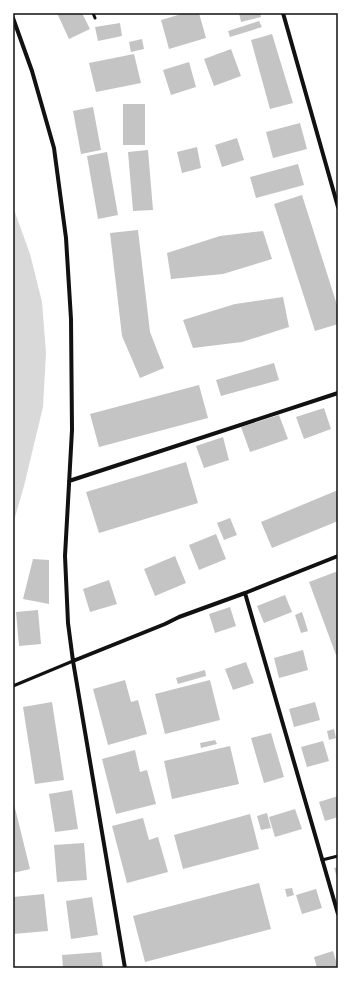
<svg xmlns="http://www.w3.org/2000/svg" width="351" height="981" font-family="'Exo 2',sans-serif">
<rect width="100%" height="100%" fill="#fff"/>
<!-- water -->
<path fill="#d9d9d9" d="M13,207L30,254L42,302L46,353L43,407L24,486L13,524Z"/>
<!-- building -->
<path fill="#c4c4c4" d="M57,13H82L90,29L69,39Z
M185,13H199L206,38L169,49L161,20Z
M239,13H260L261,17L241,22Z
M259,21L262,27L230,37L228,31Z
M120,23L122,36L98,41L95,27Z
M272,34L293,103L270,109L251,40Z
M142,39L144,49L131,52L129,42Z
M231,49L241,76L214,86L204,59Z
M134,54L141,83L96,92L89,63Z
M189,62L196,87L171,95L163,70Z
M123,104H145V145H123Z
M93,107L101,150L81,154L73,111Z
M300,123L307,149L273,158L266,132Z
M237,138L244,160L222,167L215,145Z
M197,147L201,168L182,173L177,152Z
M148,150L153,210L133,211L128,152Z
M107,152L118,215L98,219L87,156Z
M298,164L304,185L256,198L250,177Z
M302,195L338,308V324L315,331L274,204Z
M138,230L150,332L164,368L140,378L122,336L110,233Z
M263,231L272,259L223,274L171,279L167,253L220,236Z
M283,297L289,327L242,342L193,348L183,320L235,304Z
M274,363L279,380L221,396L216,380Z
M199,385L208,418L99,447L90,414Z
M324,408L331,429L304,439L296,417Z
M279,415L288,439L250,452L241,427Z
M223,437L229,460L204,468L196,446Z
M186,462L198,503L99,533L86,492Z
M338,490V521L272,548L261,522Z
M230,518L237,535L224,540L217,523Z
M216,534L226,559L199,570L189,545Z
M175,556L186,583L155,596L144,569Z
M33,559L49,560V604L23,599Z
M338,571V655H336L309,582Z
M109,580L117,604L90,612L83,589Z
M285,595L292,612L264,623L257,606Z
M230,607L236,626L215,633L209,614Z
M38,610L41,644L19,646L16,612Z
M302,612L308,631L301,633L295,615Z
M303,650L308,670L279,678L274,658Z
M246,662L254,683L233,690L225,669Z
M205,670L206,676L178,684L176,678Z
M125,680L131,702L138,700L147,734L108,745L93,689Z
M210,680L220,720L165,734L155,694Z
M52,702L64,780L35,784L23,707Z
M315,702L320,720L294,727L289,709Z
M334,729L336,738L329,740L327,731Z
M271,733L284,777L264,783L251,738Z
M215,740L217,744L201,748L200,743Z
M323,741L329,761L307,767L301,747Z
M230,746L239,784L172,799L164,761Z
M135,750L140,772L147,770L156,804L116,814L102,759Z
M72,790L78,829L55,832L49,794Z
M338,796V817L325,821L319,802Z
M13,800L30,869L13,873Z
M295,809L302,829L275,837L269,817Z
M267,813L271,828L261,830L257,816Z
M250,814L259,849L183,869L174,835Z
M143,818L149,840L158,837L168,872L127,883L112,826Z
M84,843L87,880L57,882L54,845Z
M338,867V881L334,868Z
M259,883L271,929L145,962L133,916Z
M292,888L294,895L287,897L285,889Z
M316,889L322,908L302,914L296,895Z
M44,894L48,931L13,934V897Z
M92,897L98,935L71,939L66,901Z
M333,951L338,968H317L314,957Z
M101,952L103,968H63L62,955Z"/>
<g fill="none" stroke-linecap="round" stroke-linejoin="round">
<!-- service -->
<path stroke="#111" stroke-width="3" d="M93,13L95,18
M13,686L73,661
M322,860L338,856"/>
<!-- minor -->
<path stroke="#111" stroke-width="4" d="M283,13L338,207
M13,18L32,71L54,148L66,238L71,319L72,430L65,556L68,623L73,661L125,968
M69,481L338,393
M245,593L338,914
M73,661L165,624L179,617L245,593L338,556"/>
</g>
<!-- border -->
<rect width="351" height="981" fill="none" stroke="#ffffff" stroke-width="28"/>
<rect x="14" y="14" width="323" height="953" fill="none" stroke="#111" stroke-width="1.5"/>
</svg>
